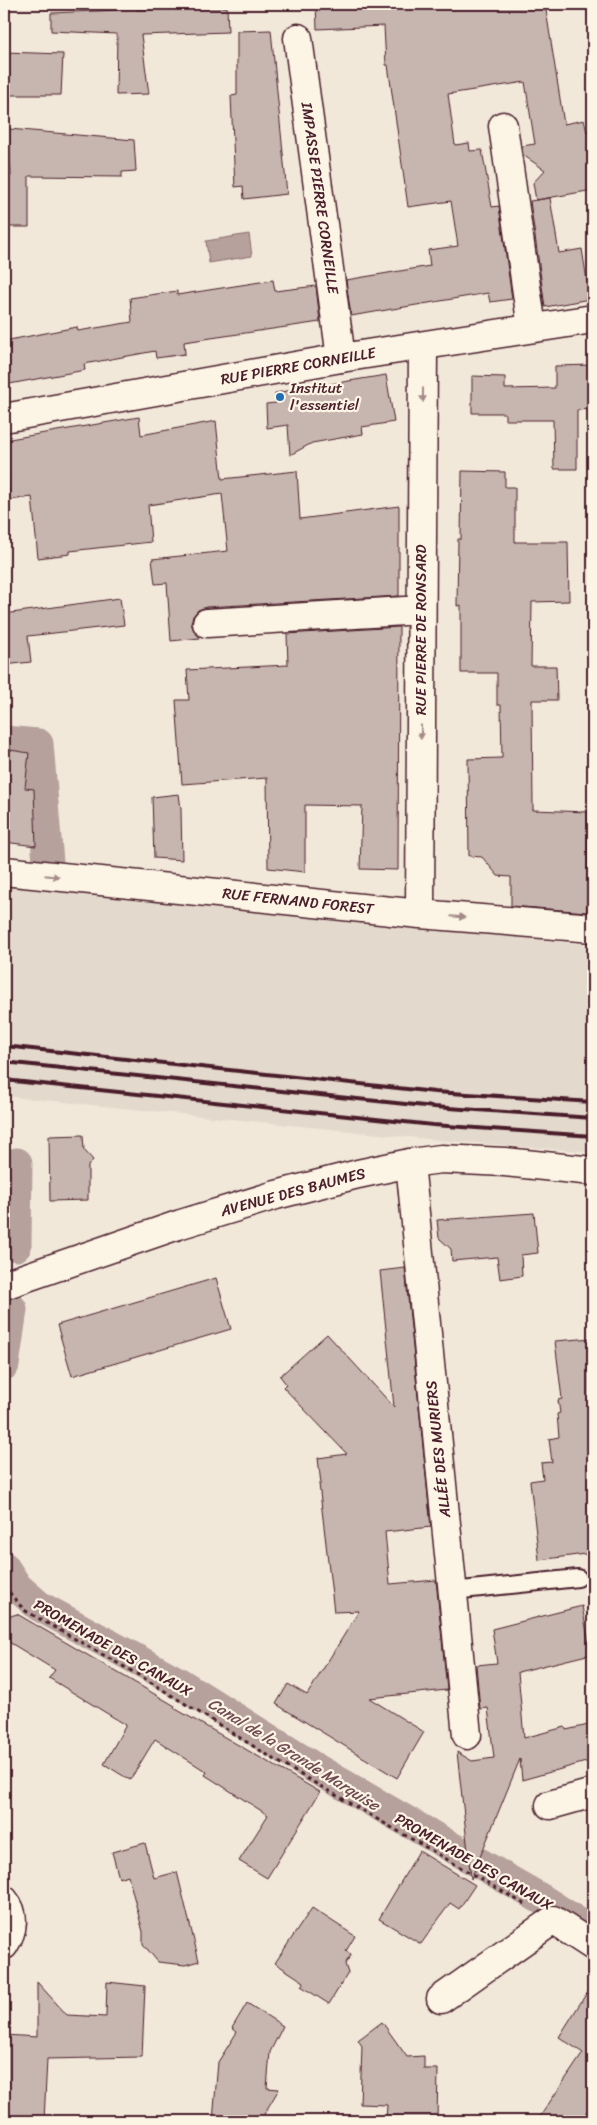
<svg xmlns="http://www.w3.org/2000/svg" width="597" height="2125" font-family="Sriracha,sans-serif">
<rect width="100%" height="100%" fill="#f1e8da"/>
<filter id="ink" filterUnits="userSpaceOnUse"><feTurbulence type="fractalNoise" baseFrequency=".02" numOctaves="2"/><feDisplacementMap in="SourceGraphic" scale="10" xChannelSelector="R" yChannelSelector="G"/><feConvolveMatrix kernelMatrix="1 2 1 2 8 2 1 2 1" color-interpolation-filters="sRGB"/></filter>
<g filter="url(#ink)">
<!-- built -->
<path fill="#e4d9cd" d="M4,884L593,945V1152L447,1141L4,1096Z"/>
<!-- water -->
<path fill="#b6a19c" stroke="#8b6d6f" d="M249,234L252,256L209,263L206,241Z"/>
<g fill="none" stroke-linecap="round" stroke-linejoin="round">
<!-- canal -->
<path stroke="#b6a19c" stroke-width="31" d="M4,741L38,744L48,862
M16,1246L17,1163
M4,1365L12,1309
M4,1567L17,1587L39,1606L176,1681L313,1767L543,1900L588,1929"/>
</g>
<!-- building -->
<path fill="#c7b6af" stroke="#4a1f2b" d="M118,4H136L137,10L227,7L228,32L141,35L149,94L116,95L117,34L51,31V13L118,10Z
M316,4H545L564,124L584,120L587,132L593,131V190L536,200L533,183L545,170L523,155L522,146L535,144L525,82L448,94L455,145L469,143L470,151L482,150L492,207L499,206L512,299L490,302L488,293L351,316L346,280L430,266L428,250L458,246L451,201L408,207L388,65H386L384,26L317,29Z
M271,30L287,194L244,199L243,186L235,187L231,96L237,95V31Z
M4,52L63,54L61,95H4Z
M9,129L134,140L136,171L122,172V177L29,176V227H4V176H11Z
M550,198L559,253L582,249L590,299L545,307L530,201Z
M273,280L275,291L316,286L320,322L184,342L185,354L156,358L155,351L84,364L85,370L4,385V341L77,327L78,331L132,322L130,298L177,291V295Z
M593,365V409L577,410V469H554L553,420H505V413H472V376L505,377V389L555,388V366Z
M386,375L394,422L362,427L363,434L312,443L290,455L288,425L267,428L266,404L276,403L275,393Z
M139,417L141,435L216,421L222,479L297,471L300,519L399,506V596L206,607L198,610L193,616L191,623L194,631L200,638L171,641L167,583L155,584L152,559L228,551L222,494L148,505L151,542L70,551V554L38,558L32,497L10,500L4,440Z
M462,471L505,472V487H515V542H568L569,601L532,602L531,666H556L557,700H532L533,810L588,812L587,912L511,906V877L498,876L482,857L469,856L468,759L502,758L501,705H497V673H461V605L457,606L458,539H461Z
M120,598L124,625L28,636L31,662L4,665V614Z
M399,627L398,870L360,869L362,806L305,805V872L268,868L267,778L182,784L176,700H189L187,670L288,665L287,634Z
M4,749L29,753L25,788L34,789L36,846L4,842Z
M179,794L181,809L182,860L154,858L152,797Z
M83,1135L84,1150L93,1160L88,1166V1200L50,1201L49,1136Z
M534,1213L538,1253L521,1255L522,1276L500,1279L497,1257L452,1261L451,1249L439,1238L437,1220Z
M405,1268L431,1527L385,1532L390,1584L436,1580L447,1690L369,1698L424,1732L397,1778L276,1704L288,1684L307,1695L359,1611L334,1612L319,1484H321L318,1458L347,1454L283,1387L286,1384L280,1376L327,1334L394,1407L380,1271Z
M216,1278L231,1329L72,1376L57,1325Z
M593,1338V1553L539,1560L530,1481L543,1479L541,1463L552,1462L549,1439L559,1437L557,1414L560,1413L558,1400L562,1399L555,1341Z
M582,1606L591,1654L518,1672L524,1738L565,1727L566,1730L593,1724V1760L522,1780L520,1759L471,1879L457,1752L472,1761L494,1758L488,1708L480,1709L476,1665L497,1663L492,1629Z
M17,1614L175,1706L174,1708L320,1792L267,1878L239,1861L268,1815L205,1775L207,1772L155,1739L130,1780L104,1764L126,1725L49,1678L55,1670L4,1639V1618Z
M145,1843L154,1878L177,1872L199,1961L185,1965L158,1962L143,1944V1932L128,1875L119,1878L112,1852Z
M419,1851L475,1885L459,1909L450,1903L421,1944L379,1919Z
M312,1908L355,1936L346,1951L351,1955L345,1964L348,1973L329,2004L301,1986L304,1982L275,1963Z
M37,1982L67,2015L106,2017L107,1982L145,1986L142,2057L47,2059L44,2121H4V2035L37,2037Z
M593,1983V2101L581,2121H537L583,2053L559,2037Z
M247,2003L283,2026L270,2052L267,2088L279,2089L260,2121H213L218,2062L237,2032L232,2028Z
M382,2022L407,2057L424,2056V2069H438L437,2121H386L387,2105L360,2104L362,2046L358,2040Z"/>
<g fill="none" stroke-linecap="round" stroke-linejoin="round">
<defs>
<path id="lane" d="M452,1591L578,1578"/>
<path id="street" d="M298,38L341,358
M503,126L532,328
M207,623L421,610
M4,871L420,914L593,928
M420,914L423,346
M410,1163L467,1735
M550,1805L593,1793
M4,1900C16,1914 13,1931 4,1945
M441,1999L553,1920L593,1946"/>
<path id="secondary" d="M4,418L341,358L593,319
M4,1285L181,1224L276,1195L358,1174L410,1163L441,1159L505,1162L593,1171"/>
</defs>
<!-- lane casing -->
<use href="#lane" stroke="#4a1f2b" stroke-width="20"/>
<!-- street casing -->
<use href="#street" stroke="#4a1f2b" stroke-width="31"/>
<!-- secondary casing -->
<use href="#secondary" stroke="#4a1f2b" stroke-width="31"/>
<!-- path -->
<path stroke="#4a1f2b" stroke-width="3" stroke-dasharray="4 4" stroke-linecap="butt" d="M4,1586L24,1610L142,1677L282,1764L524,1904"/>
<!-- lane -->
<use href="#lane" stroke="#fcf5e5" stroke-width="16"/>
<!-- street -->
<use href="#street" stroke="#fcf5e5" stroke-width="28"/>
<!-- secondary -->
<use href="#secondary" stroke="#fcf5e5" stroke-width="28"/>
<!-- rail -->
<path stroke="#4a1f2b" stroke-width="4" d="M4,1046L435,1092L593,1102
M4,1062L434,1107L593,1118
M4,1080L433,1125L593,1136"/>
</g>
<!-- one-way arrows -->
<defs><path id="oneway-solid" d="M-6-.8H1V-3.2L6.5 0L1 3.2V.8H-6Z" transform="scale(1.25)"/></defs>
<g fill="#a38a88">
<use href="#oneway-solid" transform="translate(423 395) rotate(90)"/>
<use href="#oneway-solid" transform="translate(421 732) rotate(90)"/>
<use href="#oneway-solid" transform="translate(52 876) rotate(6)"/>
<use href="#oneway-solid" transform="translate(458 917) rotate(5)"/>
</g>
</g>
<!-- markers -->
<circle fill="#1f6fb2" stroke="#fcf5e5" stroke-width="2" cx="280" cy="397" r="5"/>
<g text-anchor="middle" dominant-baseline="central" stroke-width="4.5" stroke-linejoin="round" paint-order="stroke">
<!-- street labels -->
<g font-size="15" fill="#4a1f2b" stroke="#fcf5e5">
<text transform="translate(320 198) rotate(82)">IMPASSE PIERRE CORNEILLE</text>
<text transform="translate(298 366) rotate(-10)">RUE PIERRE CORNEILLE</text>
<text transform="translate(421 630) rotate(-90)">RUE PIERRE DE RONSARD</text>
<text transform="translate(298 901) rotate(6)">RUE FERNAND FOREST</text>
<text transform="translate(293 1192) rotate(-15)">AVENUE DES BAUMES</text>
<text transform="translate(438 1449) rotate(-96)">ALLÉE DES MURIERS</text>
<text transform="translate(113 1648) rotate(30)">PROMENADE DES CANAUX</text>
<text transform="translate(474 1862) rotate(30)">PROMENADE DES CANAUX</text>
</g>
<!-- poi labels -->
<g font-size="15" fill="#4a1f2b" stroke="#fcf5e5" text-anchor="start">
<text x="290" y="388">Institut<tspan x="290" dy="17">l'essentiel</tspan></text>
</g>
<!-- water labels -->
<g font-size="16" font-style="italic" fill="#704c53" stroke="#fcf5e5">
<text transform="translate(294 1754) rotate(32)">Canal de la Grande Marquise</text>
</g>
</g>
<!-- margin -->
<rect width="597" height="2125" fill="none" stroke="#fcf5e5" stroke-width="20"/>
<rect x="10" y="10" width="577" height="2105" fill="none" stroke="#4a1f2b" stroke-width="2" filter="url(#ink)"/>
</svg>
